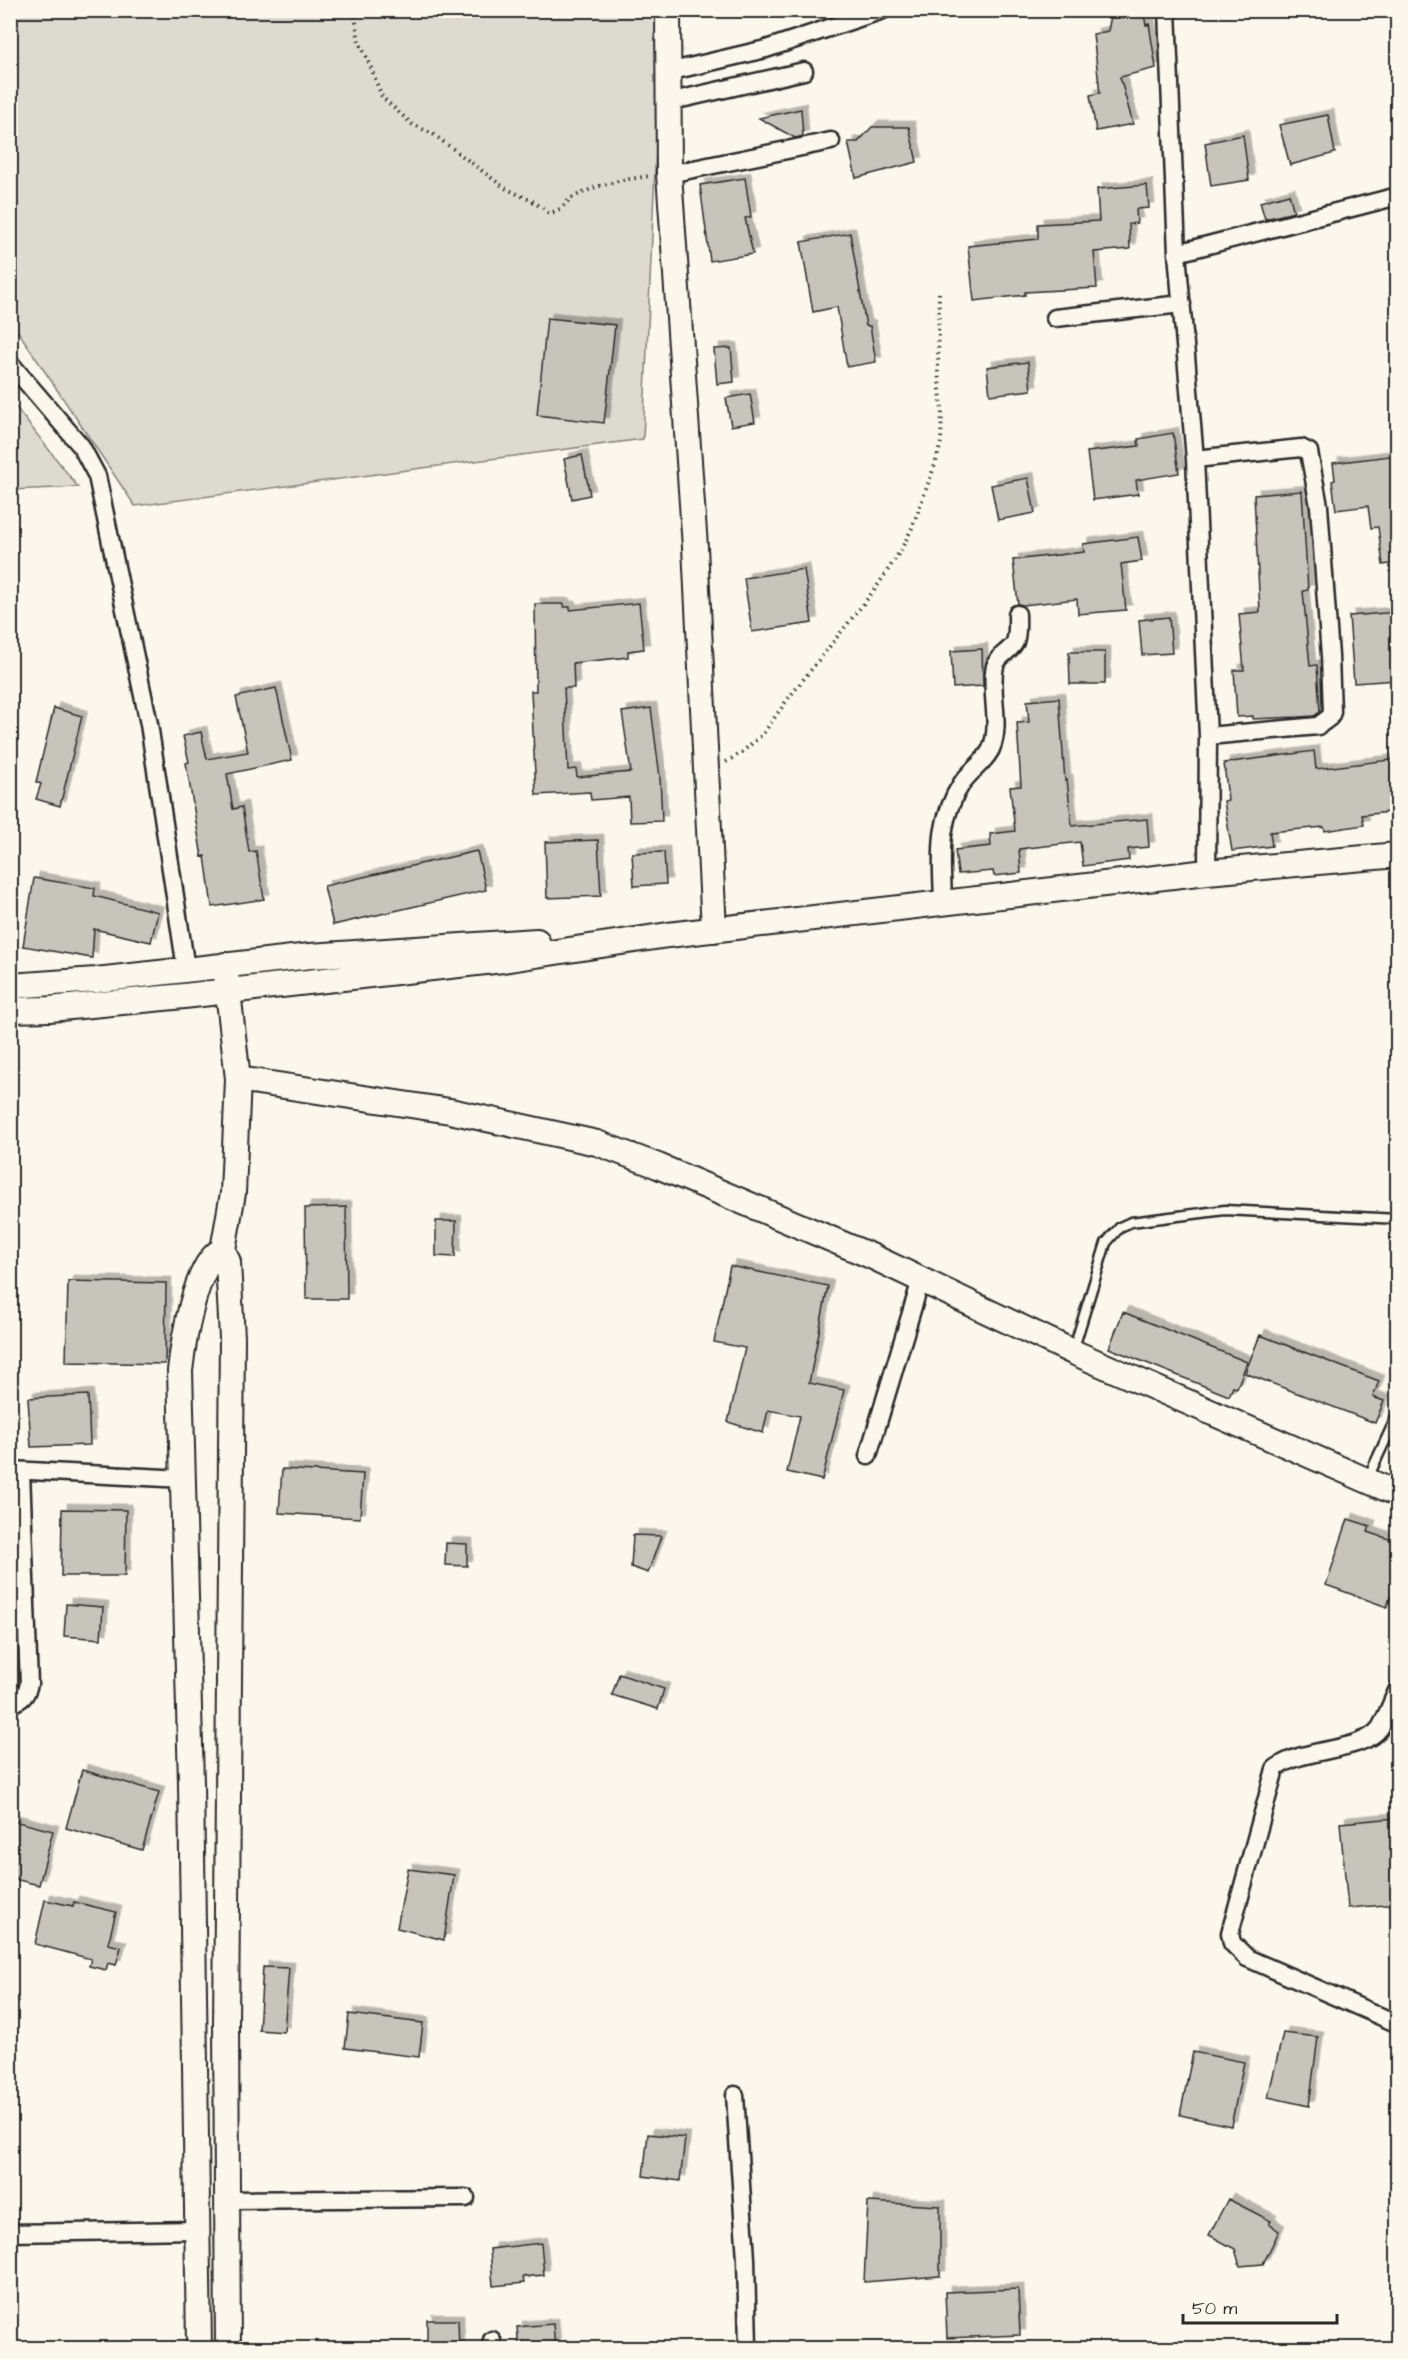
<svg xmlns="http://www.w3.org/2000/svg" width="1408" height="2359" font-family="'Architects Daughter',sans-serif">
<defs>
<filter id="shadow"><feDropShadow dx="5.5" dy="-5.5" stdDeviation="0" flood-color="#0004"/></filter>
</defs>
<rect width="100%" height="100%" fill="#fbf7ec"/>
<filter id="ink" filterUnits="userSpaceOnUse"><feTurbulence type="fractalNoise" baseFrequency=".0167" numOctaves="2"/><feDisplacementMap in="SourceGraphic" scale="12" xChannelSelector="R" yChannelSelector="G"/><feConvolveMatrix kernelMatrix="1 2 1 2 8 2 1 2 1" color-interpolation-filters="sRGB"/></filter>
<g filter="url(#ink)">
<!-- green -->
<path fill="#dddad0" stroke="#84827e" stroke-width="1.5" d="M12,11H662L643,439L135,506L11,321Z
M11,401L78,487L11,490Z"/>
<!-- building -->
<path fill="#c7c4bc" stroke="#2b2b2b" stroke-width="1.5" filter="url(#shadow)" d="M1112,10H1143L1146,25L1149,24L1156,68L1120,77L1133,124L1096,131L1090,95L1100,93L1093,34L1108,31Z
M801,109L803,136L795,138L759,118Z
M1328,115L1335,153L1290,165L1279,125Z
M872,127H909L917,162L856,178L848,142H858Z
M1243,135L1249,180L1211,186L1205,143Z
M745,178L751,217L745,218L753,254L710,261L700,185Z
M1147,185L1149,208L1136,209L1137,223L1129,224L1130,249L1094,252L1097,288L1025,292V295L974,301L968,246L1038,239V224L1099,221L1097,189Z
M1289,194L1294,212L1265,219L1260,202Z
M850,233L866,326H870L876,362L847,367L837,307L813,312L801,242Z
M547,318L615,325L604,423L537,415Z
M731,348L734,382L717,384L714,349Z
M1028,362L1031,390L990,395L987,367Z
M750,394L755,422L731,426L726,398Z
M1173,433L1179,473L1136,480L1138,494L1093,500L1087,452L1139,446L1138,439Z
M582,455L590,495L572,499L564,459Z
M1398,455V563L1383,565L1378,527L1371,528L1368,506L1336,510L1332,481L1335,480L1333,463Z
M1028,478L1035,513L998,520L991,485Z
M1302,491L1308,590L1303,591L1310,666L1317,665L1320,712L1314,716L1299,717L1253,719V716L1237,717L1234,670H1244L1239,614L1260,612L1254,495Z
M1138,537L1142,561L1121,564L1126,610L1078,614L1077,599L1023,605L1018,604L1013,560L1084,552L1083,544Z
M804,569L812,623L752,632L744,578Z
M639,603L644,649L628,651V657L573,663L574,688H564L568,770L576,769L577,777L631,772L622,712L651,708L660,777L662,821L630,822L629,797L591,800L590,792L536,795L531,691H536L535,604H564V607H570V610Z
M1398,612V680L1354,683L1349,616Z
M1169,617L1172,653L1142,655L1139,620Z
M982,649L983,686L953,688L951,651Z
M1069,652H1105V684H1070Z
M276,688L292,760L227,774L233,809L242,807L249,852L256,851L264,899L212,907L205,856L202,857L186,763L189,762L183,736L201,732L207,759L248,752L236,697Z
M1059,698L1065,781L1067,780L1072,826L1147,819L1149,847L1128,849L1129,860L1083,866L1080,842L1019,849L1021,873L994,876L993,871L958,874L955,850L991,846L990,834L1015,831L1010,787L1021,786L1017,723L1029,722L1027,701Z
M54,708L82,716L60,806L36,799L41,784L36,782Z
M1314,751L1316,769L1398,759V811L1362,815L1364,825L1325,831L1324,827L1270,832L1272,846L1232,851L1224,801L1228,800L1224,763Z
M598,840L601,896L547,898L545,842Z
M477,851L486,890L333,925L324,886Z
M664,852L666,884L634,886L632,853Z
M34,878L95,888L94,896L158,912L151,942L94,929L92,958L23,946Z
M346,1207L347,1299H306L305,1208Z
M436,1221H456L455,1257L436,1256Z
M730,1266L828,1286L809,1383L844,1390L822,1480L787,1472L800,1416L768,1410L763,1433L728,1422L745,1348L714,1342Z
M68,1281L166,1283L165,1364L66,1362Z
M1123,1312L1247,1362L1237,1388L1233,1387L1229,1396L1109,1348Z
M1260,1335L1379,1381L1373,1397L1384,1401L1375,1423L1245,1373Z
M88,1395L90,1445L31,1447L28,1398Z
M282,1469L363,1474L360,1518L279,1513Z
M62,1509L126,1510L125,1576H61Z
M1348,1519L1370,1526L1368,1532L1398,1542V1597L1391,1595L1387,1607L1326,1585Z
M633,1535L661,1536L648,1573L631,1567Z
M446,1543L467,1544V1566L445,1565Z
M66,1604L103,1607L101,1639L64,1636Z
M619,1674L664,1689L658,1709L612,1695Z
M82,1770L159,1792L142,1850L66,1828Z
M1396,1818L1398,1904L1348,1908L1340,1823Z
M10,1820L53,1831L39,1885L10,1878Z
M408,1869L454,1875L444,1940L397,1928Z
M45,1900L73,1906L74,1902L116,1912L108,1944L121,1947L116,1965L108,1963L106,1970L89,1966L91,1959L35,1944Z
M263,1967L289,1968L284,2032L259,2030Z
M349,2014L423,2023L419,2057L345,2048Z
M1283,2033L1318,2037L1309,2106L1268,2097Z
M1193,2052L1244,2062L1231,2126L1180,2115Z
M648,2134L685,2138L680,2181L643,2176Z
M1228,2199L1271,2221L1269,2224L1279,2231L1263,2264L1240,2266L1235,2249L1209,2235Z
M868,2202L940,2206V2276L864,2282Z
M541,2243L544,2275L523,2277L524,2283L493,2286L490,2249Z
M1018,2289L1020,2335L947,2338L945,2292Z
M427,2320H458L459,2349H427Z
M553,2324L555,2349H519L517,2327Z"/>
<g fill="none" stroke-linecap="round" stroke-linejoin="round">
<defs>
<path id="lane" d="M1073,1351L1106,1243L1120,1227L1131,1222L1225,1210L1398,1219
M1368,1478L1398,1413"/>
<path id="street" d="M1167,10L1177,253L1195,459L1208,736L1207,872
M668,72L766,49L883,10
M668,102L804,71
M669,174L831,141
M1177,253L1398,196
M1055,318L1182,304
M10,363L81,446L97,476L149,724L186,969
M1195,459L1301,448L1309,452L1319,506L1330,656L1332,712L1330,717L1318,726L1208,736
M943,903C942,858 936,823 962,783C970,771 985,762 991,749C1002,724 989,692 995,666C998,655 1010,652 1015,642C1018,633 1017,623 1017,614
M868,1456L921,1280
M11,1470L184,1479
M1398,1689C1392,1701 1387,1716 1380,1728C1362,1753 1300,1747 1275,1769L1230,1933L1232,1943L1247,1958L1398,2024
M10,1704C22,1700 26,1696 29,1684L21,1471
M735,2095L746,2259L748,2348
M227,2200L466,2198
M10,2233L198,2230
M491,2348L492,2340"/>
<path id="secondary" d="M668,10L669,174L695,547L714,930
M225,965L238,1079L233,1193L223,1250L228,1262L232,1338L226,2024L228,2348
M10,986L96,980L310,956L537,941
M10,1010L50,1009L184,996L503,960L668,935L1207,872L1398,855
M238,1079L450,1111L597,1143L658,1166L871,1256L1073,1352L1398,1494
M199,2348L191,1783L180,1371C183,1344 195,1260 223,1250"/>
</defs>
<!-- lane casing -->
<use href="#lane" stroke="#2b2b2b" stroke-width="13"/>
<!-- street casing -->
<use href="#street" stroke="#2b2b2b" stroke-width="21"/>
<!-- secondary casing -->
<use href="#secondary" stroke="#2b2b2b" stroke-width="28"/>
<!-- path -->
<path stroke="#2b2b2b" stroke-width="4" stroke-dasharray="1.5 4.5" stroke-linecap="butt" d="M354,10L359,42L368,60L382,97L412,124L433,134L505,188L534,202L548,212H553L560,209L571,198L596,187L622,180L650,176
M726,762L741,753L763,734L787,700L876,588L901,550L912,528L936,462L941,442L942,409L938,371L939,289"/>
<!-- lane -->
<use href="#lane" stroke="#fbf7ec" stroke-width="8"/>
<!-- street -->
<use href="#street" stroke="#fbf7ec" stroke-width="16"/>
<!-- secondary -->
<use href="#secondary" stroke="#fbf7ec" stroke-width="24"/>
</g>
</g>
<!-- margin -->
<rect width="1408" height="2359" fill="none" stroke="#fbf7ec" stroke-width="36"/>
<rect x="18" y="18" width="1372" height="2323" fill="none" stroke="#2b2b2b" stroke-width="2" filter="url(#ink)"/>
<!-- scale -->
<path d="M1183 2314v9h154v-9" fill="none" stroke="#2b2b2b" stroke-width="3"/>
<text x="1192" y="2314" font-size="18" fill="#2b2b2b" stroke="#fbf7ec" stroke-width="4.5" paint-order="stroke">50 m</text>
</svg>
